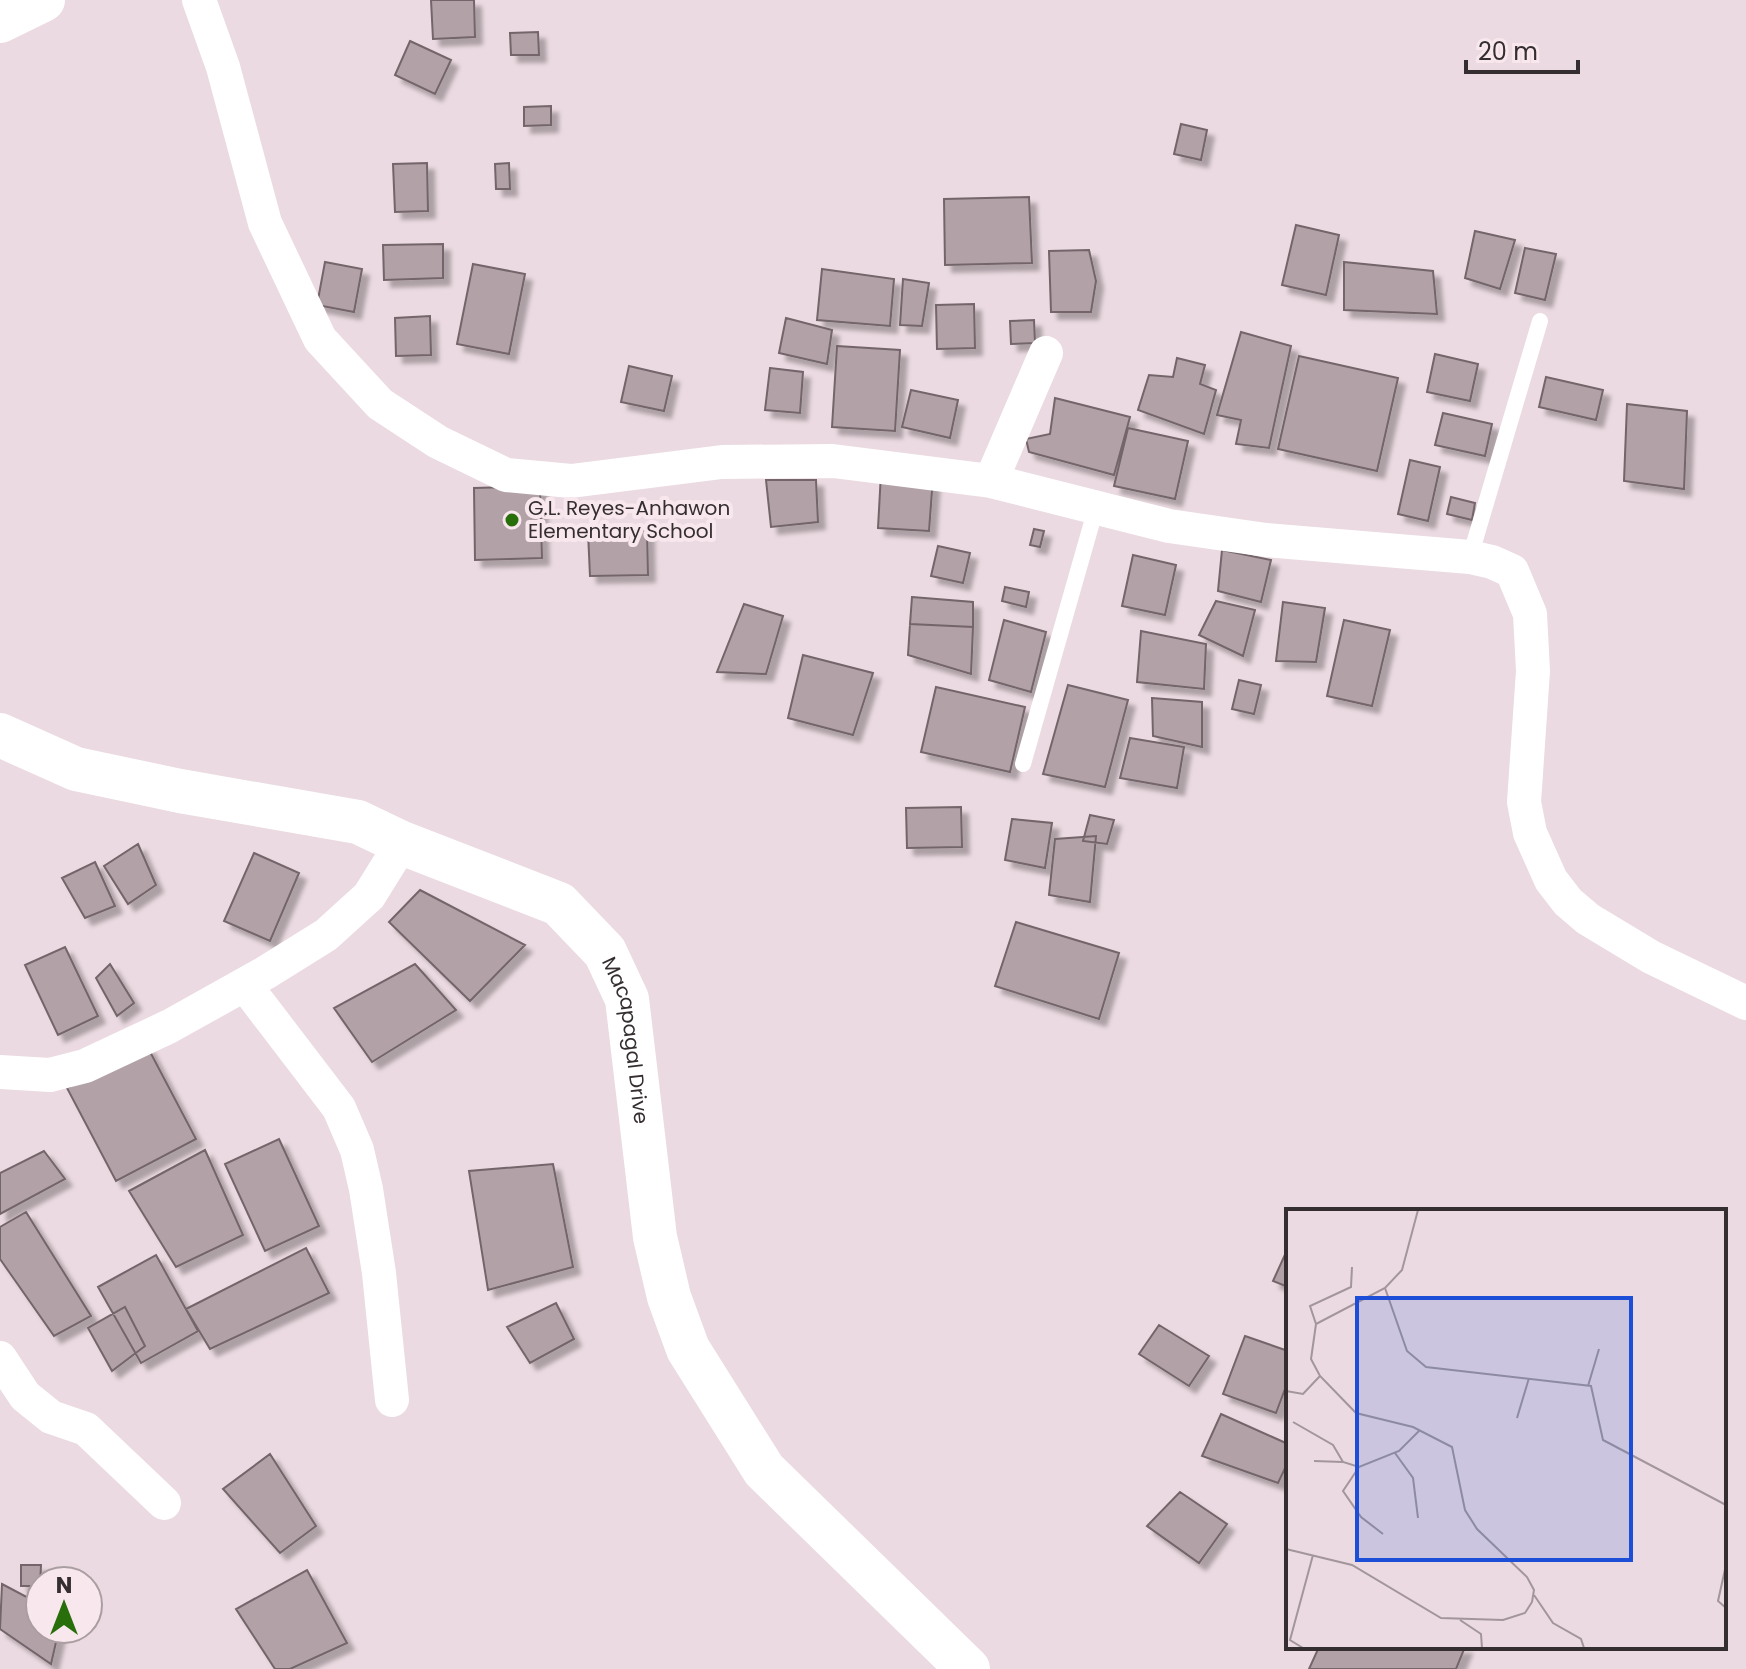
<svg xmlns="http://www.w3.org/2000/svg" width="1746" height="1669" font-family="Poppins,sans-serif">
<defs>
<filter id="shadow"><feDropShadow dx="7" dy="7" stdDeviation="2" flood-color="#0004"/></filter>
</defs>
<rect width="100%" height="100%" fill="#ebdae1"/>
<!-- building -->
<path fill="#b2a2a8" stroke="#73656a" stroke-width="2" filter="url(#shadow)" d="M431,0H474L475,37L433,39Z
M538,32L539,55H511L510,33Z
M410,41L451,60L435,94L395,75Z
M551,106V125L524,126V107Z
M1181,124L1207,130L1201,160L1174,154Z
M427,163L428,211L395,212L393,164Z
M509,163L510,189H496L495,164Z
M1029,197L1032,263L945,265L944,199Z
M1296,225L1339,235L1326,295L1282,285Z
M1475,231L1515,240L1500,289L1465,278Z
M443,244V278L384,280L383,245Z
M1525,248L1556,254L1545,300L1515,293Z
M1089,250L1096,281L1091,312H1051L1049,251Z
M325,262L362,269L354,312L317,305Z
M1344,262L1433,271L1437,314L1344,310Z
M473,264L525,274L509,354L457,344Z
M822,269L894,279L890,326L817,320Z
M903,279L929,283L922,326L900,325Z
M974,304L975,348L937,349L936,305Z
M430,316L431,355L396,356L395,318Z
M786,318L832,330L827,364L779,353Z
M1034,320L1035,343L1011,344L1010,321Z
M1241,332L1291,346L1269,448L1236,444L1241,420L1217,415Z
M837,346L900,350L895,431L832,427Z
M1435,354L1478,364L1470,401L1427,392Z
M1299,356L1398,378L1377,471L1278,449Z
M1177,358L1205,365L1200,384L1216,390L1204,434L1138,410L1149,375L1173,377Z
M629,366L672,376L664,411L621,402Z
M770,368L803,372L800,413L765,410Z
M1546,377L1603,390L1596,420L1539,407Z
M911,390L958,400L950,438L902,427Z
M1055,398L1130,417L1114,475L1029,452L1026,439L1050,434Z
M1627,404L1687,411L1684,489L1624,481Z
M1443,413L1492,424L1485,456L1435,445Z
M1128,428L1188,441L1175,499L1114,486Z
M1410,460L1440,467L1428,521L1398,514Z
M881,473L933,477L929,531L878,528Z
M766,480H816L818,522L771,527Z
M540,486L542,558L475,560L474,488Z
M1451,497L1475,503L1472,520L1447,514Z
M1034,529L1044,531L1040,547L1030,545Z
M647,530L648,575L590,576L588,532Z
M938,546L970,553L963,583L931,576Z
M1222,550L1271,560L1261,602L1218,591Z
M1133,555L1176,565L1165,615L1122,606Z
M1005,587L1029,592L1026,607L1002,601Z
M912,597L973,602V627L910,624Z
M1216,601L1255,610L1243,656L1199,635Z
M1283,602L1325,608L1316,662L1276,661Z
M744,604L783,616L766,674L717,672Z
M1004,620L1046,632L1031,692L989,680Z
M1344,620L1390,630L1372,706L1327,696Z
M910,624L973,627L971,674L908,655Z
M1141,631L1206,644L1204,689L1137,682Z
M803,655L873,673L853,735L788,718Z
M1239,680L1261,685L1254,714L1232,709Z
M1068,685L1128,700L1105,787L1043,774Z
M936,687L1025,707L1010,772L921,752Z
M1152,698L1202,702V747L1153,736Z
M1130,738L1184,747L1177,788L1120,778Z
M961,807L962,847L907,848L906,808Z
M1090,815L1114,820L1107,844L1083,841Z
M1012,819L1052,823L1045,868L1005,860Z
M1096,836L1090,902L1049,895L1055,839Z
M138,844L156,885L128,904L104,866Z
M254,853L299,873L270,941L224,921Z
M95,862L115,906L85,918L62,878Z
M420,890L525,945L470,1001L389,922Z
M1016,922L1119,953L1099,1019L995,986Z
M65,947L98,1016L58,1035L25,965Z
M110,964L134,1003L117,1016L96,978Z
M415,964L456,1010L372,1062L334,1008Z
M147,1046L196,1139L116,1181L67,1088Z
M279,1139L319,1226L265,1251L225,1164Z
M205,1150L243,1235L176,1267L129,1191Z
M44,1151L65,1179L0,1214V1173Z
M553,1164L573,1267L488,1290L469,1171Z
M26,1212L91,1316L54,1336L0,1259V1227Z
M306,1248L329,1293L210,1349L186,1309Z
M1288,1248V1287L1273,1281Z
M156,1255L198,1331L141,1363L98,1287Z
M556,1303L574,1339L530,1363L507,1327Z
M125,1307L145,1346L112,1371L88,1328Z
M1159,1325L1209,1356L1189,1386L1139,1354Z
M1245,1336L1288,1351V1381L1276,1413L1223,1394Z
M1221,1414L1288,1444V1462L1278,1483L1202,1456Z
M270,1454L316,1526L280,1553L223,1489Z
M1180,1492L1227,1524L1199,1563L1147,1526Z
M21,1565H41L40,1586H21Z
M307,1570L347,1643L290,1669H275L236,1609Z
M2,1584L40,1604V1629H59L51,1664L0,1629Z
M1319,1647H1465L1456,1669H1309Z"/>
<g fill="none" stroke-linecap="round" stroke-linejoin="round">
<!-- service -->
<path stroke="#fff" stroke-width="16" d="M1470,557L1540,321
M1023,764L1096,508"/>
<!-- minor -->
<path stroke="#fff" stroke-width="34" d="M199,0L223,67L265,223L320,339L380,404L438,442L506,475L571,481L722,462L833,461L991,481L1169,526L1266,540L1470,557L1492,562L1512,571L1530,614L1533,671L1524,802L1530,833L1551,880L1568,902L1588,919L1651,957L1746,1003
M991,481L1046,353
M245,985L339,1108L357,1150L366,1189L379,1273L392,1400
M0,1072L50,1075L85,1066L170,1026L265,973L326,935L369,896L402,843
M0,1358L25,1396L51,1417L86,1429L164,1503"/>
<!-- secondary -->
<g stroke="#fff" stroke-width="44">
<path d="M0,21L43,0"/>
<path id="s1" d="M0,735L76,769L180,791L358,822L402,843L559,904L605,952L627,999L655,1237L669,1297L688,1349L764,1470L968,1669"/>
</g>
</g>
<!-- markers -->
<circle fill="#286e0a" stroke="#f8e8ee" stroke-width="3" cx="512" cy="520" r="8"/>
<g text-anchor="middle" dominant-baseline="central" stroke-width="8" stroke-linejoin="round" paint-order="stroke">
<!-- poi labels -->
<g font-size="20" fill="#352e31" stroke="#f8e8ee" text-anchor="start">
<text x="528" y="508">G.L. Reyes-Anhawon<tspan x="528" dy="23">Elementary School</tspan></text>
</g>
<!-- street labels -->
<g font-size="20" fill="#352e31" stroke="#f8e8ee">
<text stroke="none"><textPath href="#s1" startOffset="746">Macapagal Drive</textPath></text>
</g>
</g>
<!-- overview -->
<g transform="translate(1286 1209)">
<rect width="440" height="440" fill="#ebdae1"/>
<path fill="none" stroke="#a2959b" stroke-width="2" d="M99,79L121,142L140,158L305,177L317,231L440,296M30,115L24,97L65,78L66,58M302,177L313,140M0,182L17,185L34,167M231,209L243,169M7,213L47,236L57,253L73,258L113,242L134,221M109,244L127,269L132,309M28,252L57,253M73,258L57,282L75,308L97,325M0,340L66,356L155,409L217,411L239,404L246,393L248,381L241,368L191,320L179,301L166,238L127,218L70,204L34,167L25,150L30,115L99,79L116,61L132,1M440,356L432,392L440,399M248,386L267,414L295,430L298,439M174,411L195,425L196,439M17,439L4,431L27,346"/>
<path fill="#1d4ed8" fill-opacity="0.15" stroke="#1d4ed8" stroke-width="4" d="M71,89H345V351H71Z"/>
<rect width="440" height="440" fill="none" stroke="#352e31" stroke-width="4"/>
</g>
<!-- north arrow -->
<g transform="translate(64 1605)"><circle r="38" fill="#f8e8ee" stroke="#aa9ea2" stroke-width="2"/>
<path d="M0-6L14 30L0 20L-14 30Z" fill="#286e0a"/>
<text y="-12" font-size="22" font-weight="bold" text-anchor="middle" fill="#352e31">N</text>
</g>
<!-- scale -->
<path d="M1466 60v12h112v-12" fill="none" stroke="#352e31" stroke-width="4"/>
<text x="1478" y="60" font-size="24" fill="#352e31" stroke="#f8e8ee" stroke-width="6" paint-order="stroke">20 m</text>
</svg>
